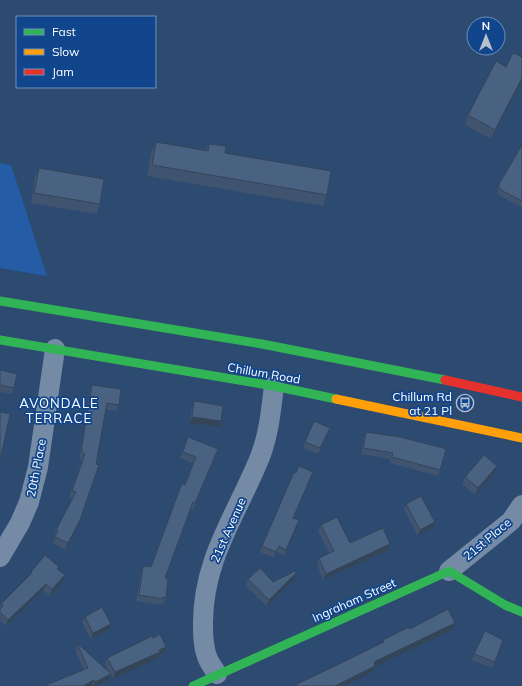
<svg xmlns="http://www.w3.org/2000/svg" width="522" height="686" font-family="Mulish,sans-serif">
<rect width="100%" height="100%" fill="#2d4a71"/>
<!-- green -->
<path fill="#245da5" d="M0,163L11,165L47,276L0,268Z"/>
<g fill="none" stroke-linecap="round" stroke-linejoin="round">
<!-- street -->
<path stroke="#748aa5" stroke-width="20" d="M0,557L20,523L29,502L38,467L55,349
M449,571L511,521L522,505
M217,674C214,669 210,664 208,659C203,648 203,634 203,623C203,559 237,514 260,457C269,434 271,410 274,386"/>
<!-- fast -->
<path stroke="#30b455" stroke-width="9" d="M0,301L262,344L445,380
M0,340L274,386L336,399
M193,686L449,571L505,605L522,612"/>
<!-- slow -->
<path stroke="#ff9f0a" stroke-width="9" d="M336,399L522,438"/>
<!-- jam -->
<path stroke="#e5322d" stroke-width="9" d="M445,380L522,397"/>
</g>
<!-- wall -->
<path fill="#40546f" d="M522,57V81L491,139L465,125L468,115L506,67Z
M156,142L206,150L209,144L225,153L327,195L323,206L147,176L151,153Z
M522,145V206L521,207L497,194L498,192L497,191L498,186Z
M39,168L100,204L97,214L31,203L35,177Z
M0,370L14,388L12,394L0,392Z
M92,385L119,405L116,411L106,410L78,526L65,550L53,543L55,537H54L56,530L72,498L69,497L82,460H80V453L90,392Z
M194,401L221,421L219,427L189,423L192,407Z
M330,428L318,454L303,448L305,442Z
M366,432L440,470L438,476L390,463V459L361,454L364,438Z
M188,437L215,455L193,510L191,509L165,578L166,598L164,604L162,603L161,605L136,601L141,573L143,566L151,567L185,485L193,463L180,458Z
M313,472L294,518L297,527L284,556L276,552L274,558L260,552L262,546L296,473Z
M494,473L475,495L462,484L465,477Z
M406,504L433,528L418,536L404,510Z
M321,525L350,543L388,550L323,580L317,564L319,558L329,553L318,531Z
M59,567L58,569L63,581L50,596L43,590L6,626L0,621V606L1,604L29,576L31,572Z
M296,573L294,580L266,606L246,586L248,579L273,582Z
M85,617L109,630L91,639L82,623Z
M153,638L166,647L164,653L159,655L158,658L113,679L111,675L108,681L97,686H44L84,670L75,650L77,643L110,674L105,664L107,658Z
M503,640L492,668L472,660L474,654Z"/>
<!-- shaded-wall -->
<path fill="#34455a" d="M522,78V81L491,139L495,130Z
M192,417L221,421L219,427L189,423Z
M497,466L494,473L475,495L478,488Z
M80,520L78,526L65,550L68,543Z
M299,520L297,527L284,556L286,550Z
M435,522L433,528L418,536L420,530Z
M390,544L388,550L323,580L326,574Z
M296,573L294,580L266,606L269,600Z
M65,575L63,581L50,596L52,589Z
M46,584L43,590L6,626L8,620Z
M455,623L453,629L375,667L373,672L345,686H335L374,662Z
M111,624L109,630L91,639L93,633Z
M166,647L164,653L159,655L158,658L113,679L115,672Z
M111,674L108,681L97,686H93L95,682Z
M94,680L92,686H83Z"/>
<!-- building -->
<path fill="#4a6281" stroke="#34455a" d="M513,53L522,57V78L495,130L468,115L496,61L506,67Z
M156,142L208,151L209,144L226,146L225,153L331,171L327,195L152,165Z
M522,145V201L499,189L500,187L498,186Z
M39,168L104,179L100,204L34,193Z
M0,370L17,374L14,388L0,385Z
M92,385L121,389L119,405L107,403L96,464L99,465L80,520L68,543L55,537L58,531L56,530L76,492L72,491L85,454L82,453V446Z
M194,401L223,406L221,421L192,417Z
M0,412L10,414L0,461Z
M314,421L330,428L320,448L305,442Z
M366,432L400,437L443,448L446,450L440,470L392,457L393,453L363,448Z
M188,437L218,449L195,503L193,502L165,578H168L166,598L163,597V599L139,595L143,566L151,567L182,483L185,485L196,457L183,452Z
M484,455L497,466L478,488L465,477Z
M299,466L313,472L293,518L299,520L286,550L279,546L276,552L262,546L294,472L296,473Z
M421,496L435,522L420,530L406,504Z
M337,517L350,543L383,528L390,544L326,574L319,558L334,551L321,525Z
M45,555L59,567L57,569L65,575L52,589L46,584L8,620L0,612V609L3,606L1,604L32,573L31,572Z
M260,568L273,582L295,571L296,573L269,600L248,579Z
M102,607L111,624L93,633L85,617Z
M448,609L455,623L374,662L375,666L335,686H293L337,665L384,642L383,640L409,627L410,629Z
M485,631L503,640L495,662L474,654Z
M160,634L166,647L159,650L160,652L115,672L107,658L152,636L153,638Z
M77,643L111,674L95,682L94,680L83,686H44L88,668Z"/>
<!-- icons -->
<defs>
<symbol id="bus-ring" viewBox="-11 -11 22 22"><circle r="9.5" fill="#11468d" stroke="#b6c0cd" stroke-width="1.5"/><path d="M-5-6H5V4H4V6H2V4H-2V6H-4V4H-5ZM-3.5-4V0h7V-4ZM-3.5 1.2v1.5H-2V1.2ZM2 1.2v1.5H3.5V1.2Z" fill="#b6c0cd"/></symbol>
</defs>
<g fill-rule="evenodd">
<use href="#bus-ring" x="455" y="393" width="20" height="20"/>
</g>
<g text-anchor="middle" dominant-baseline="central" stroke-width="3.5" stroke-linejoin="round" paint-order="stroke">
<!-- street labels -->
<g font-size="12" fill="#fff" stroke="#11468d">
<text transform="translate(264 373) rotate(10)">Chillum Road</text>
<text transform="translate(36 468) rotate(-79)">20th Place</text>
<text transform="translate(228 530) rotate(-66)">21st Avenue</text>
<text transform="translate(487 539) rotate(-40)">21st Place</text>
<text transform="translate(354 600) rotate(-24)">Ingraham Street</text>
</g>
<!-- poi labels -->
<g font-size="12" fill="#fff" stroke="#11468d" text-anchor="end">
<text x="452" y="396">Chillum Rd<tspan x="452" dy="14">at 21 Pl</tspan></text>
</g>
<!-- neighbourhood labels -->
<g font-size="13" letter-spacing="1" fill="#fff" stroke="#11468d">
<text x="59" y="403">AVONDALE<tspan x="59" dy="15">TERRACE</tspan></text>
</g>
</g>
<!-- legend -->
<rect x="16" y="16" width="140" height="72" fill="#11468d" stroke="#7090bb"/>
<rect x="24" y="29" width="20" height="6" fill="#30b455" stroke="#7090bb"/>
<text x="52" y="36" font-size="12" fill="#ffffff">Fast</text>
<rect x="24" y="49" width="20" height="6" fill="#ff9f0a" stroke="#7090bb"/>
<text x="52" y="56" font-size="12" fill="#ffffff">Slow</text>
<rect x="24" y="69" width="20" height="6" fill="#e5322d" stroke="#7090bb"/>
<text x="52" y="76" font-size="12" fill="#ffffff">Jam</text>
<!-- north arrow -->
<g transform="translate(486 36)"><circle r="19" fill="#11468d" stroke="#7090bb"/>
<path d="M0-3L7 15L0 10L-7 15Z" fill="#b6c0cd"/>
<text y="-6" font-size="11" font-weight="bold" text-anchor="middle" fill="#ffffff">N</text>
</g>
</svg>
